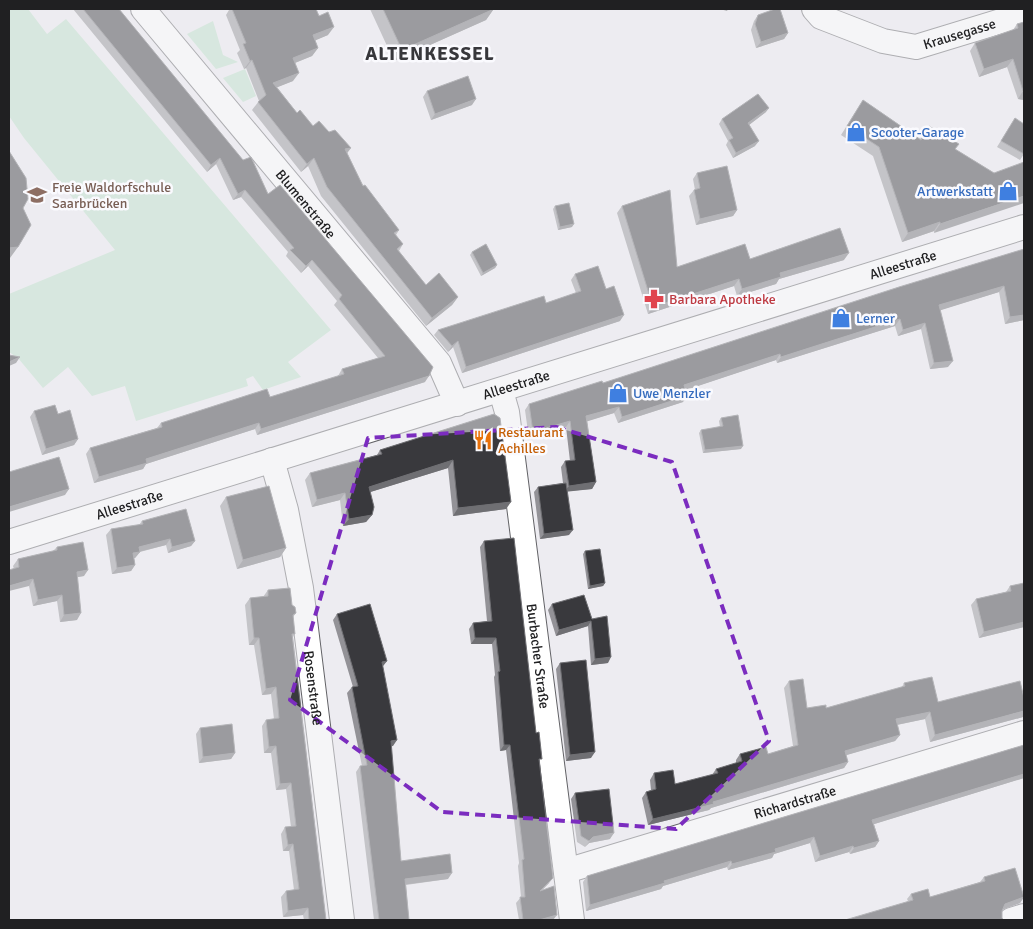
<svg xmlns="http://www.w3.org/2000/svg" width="1033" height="929" font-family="Signika,sans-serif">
<rect width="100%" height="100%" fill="#edecf1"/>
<!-- green -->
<path fill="#bde0c9" d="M9,9H28L47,34L66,19L331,330L288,362L301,377L263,390L253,376L246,379L248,386L136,421L125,386L92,396L68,367L43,388L18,358L9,352V294L115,250L24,138L9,116Z
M213,21L223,55L238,62L216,69L187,34Z
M245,69L256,96L243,102L223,78Z"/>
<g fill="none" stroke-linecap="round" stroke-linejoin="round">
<defs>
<g id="minor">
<path id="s1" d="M143,9L439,363L457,404"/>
<path id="s2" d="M814,9L821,17L883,41L916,47L1024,14"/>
<path id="s3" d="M501,391L507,412L572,920"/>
<path id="s4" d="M272,460L286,510L301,588L342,920"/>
<path id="s5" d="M9,542L1024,227"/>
<path id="s6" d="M566,871L1024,733"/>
<path d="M1011,920L1024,916"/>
</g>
</defs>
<!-- minor casing -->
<use href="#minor" stroke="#626266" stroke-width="26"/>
<!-- minor -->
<use href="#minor" stroke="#fff" stroke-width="24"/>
</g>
<!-- wall -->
<path fill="#939297" d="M73,9H119L268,194L425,382L257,435L255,429L146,464L143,469L94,483L86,454L90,448L157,428L161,423L270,397L338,376L342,369L378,358L334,305L337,301L308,266L301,273L286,256L288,252L241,197L233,200L216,164L207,172Z
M228,9H316L328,35L315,40L318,48L312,56L295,63L293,81L277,87L297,113L347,153L363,186L399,230L396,235L403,244L399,251L426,285L458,297L452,305L426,326L321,196L308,166L301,172L252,110L259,101L246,68L244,69L237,53L240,50L226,15L229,10Z
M370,9H496L493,10L486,20L394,61Z
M758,15L788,33L784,39L756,48L751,30L754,21Z
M1024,22V100L1018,99L1007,67L979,77L970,51L975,43L1013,30L1017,24Z
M427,91L472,105L431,120L423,97Z
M863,100L920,139L929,126L955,149L994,173L934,233V231L902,242L873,156L841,135Z
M766,112L749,125L755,146L733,158L726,145L728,141L719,124L722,119Z
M1015,118L1024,154L1020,160L997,147Z
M697,173L737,210L733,216L696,225L689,196L694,190H695L693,179Z
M555,206L572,227L558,230L553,209Z
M622,206L677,267L750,259L844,260L779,279L776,284L737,296L734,286L648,314L617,213Z
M1024,249V320L1005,324L999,292L940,310L948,367L930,369L921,329L898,336L895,326L777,363L776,360L685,390L683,402L618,423L614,413L587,421L596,482L592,489L568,491L569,535L540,539L534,492L538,487L563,483L561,467L565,461H570L566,427L529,439L525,410L529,404L603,383Z
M472,252L497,265L495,268L481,276L470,255Z
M575,274L606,289L620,321L462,373L453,347L448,352L434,335L438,330L546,303L576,293L571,280Z
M34,411L58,414L78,439L74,445L42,455L30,417Z
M494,414L506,509L453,516L448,468L370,492L372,515L366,522L343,526L340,500L312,507L305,480L310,473L377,455L380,450Z
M721,418L741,449L703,453L699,433L701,430L720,427L719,421Z
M226,497L286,548L280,557L237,569L220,506Z
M142,521L195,541L191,546L168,553L166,545L140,552L135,558H134L135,565L131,571L112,574L106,535L111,529L139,525Z
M484,541L540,762L549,883L542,890L553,920H519L516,903L521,897L518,866L519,863L506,750L500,751L494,677L495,675L492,644H471L469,629L473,623L487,621L480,547Z
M57,547L84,576L77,577V620L60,622L57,601L33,606L29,586L14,569L13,566L18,559L53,551Z
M585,551L605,583L603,586L588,589L583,554Z
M1024,583V627L979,638L971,605L976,599L1006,592L1010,586Z
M268,590L292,605L296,613L293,617L295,634L293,637L326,920H304L303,915L283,917L281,897L286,891L294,890L289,851H283L281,834L285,827H291L286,789L276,790L271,753H264L262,726L266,720L274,719L271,694L262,695L254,645H249L245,605L250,598L263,597Z
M552,604L592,619L608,663L591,665L588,626L556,636L548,610Z
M337,614L387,661L382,667L393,746H391L401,861L448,879L406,885L409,920H374L356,772L360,766H362L347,693L352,687H353L333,620Z
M560,663L591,758L566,761L556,669Z
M789,681L807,708H826L902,687L904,683L938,702L1023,717L930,742L925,719L897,725L900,735L895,741L846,755L848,762L844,768L711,808L709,810L648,825L642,798L646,792L651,790L650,780L654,773L675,784L712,775L716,769L736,763V760L740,754H768L793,746L784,688Z
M200,728L235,753L231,759L199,763L196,734Z
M1024,745V778L874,824L879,841L875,847L850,854L849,852L815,862L810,843L774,854L772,858L728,870L727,867L663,886L661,889L586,911L583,882L587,876Z
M575,793L610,839L589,843L585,847L577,842L571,799Z
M984,877L1024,897L1020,903L1002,910V918L908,901L907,899L911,894L930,897L980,882Z"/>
<!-- shaded-wall -->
<path fill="#6f6f73" d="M487,9H496L493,10L486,20L394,61L402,50Z
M720,9H728L727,11Z
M334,27L328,35L307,44L313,35Z
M788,33L784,39L756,48L761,42Z
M318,48L312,56L287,66L293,58Z
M1013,59L1007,67L979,77L984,69Z
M252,60L246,68L244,69L250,61Z
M299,73L293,81L268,91L273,83Z
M1023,91H1024V100L1018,99Z
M476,99L472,105L431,120L435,114Z
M769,108L766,112L745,128L748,123Z
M759,141L755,146L733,158L736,153Z
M351,148L345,156V149Z
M220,158L216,164L207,172L211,165Z
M314,158L308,166L301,172L307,164Z
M245,190L241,197L233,200L238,194Z
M1024,196V203L934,233L940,224Z
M737,210L733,216L696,225L700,219Z
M940,222L934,231L902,242L908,233Z
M574,224L572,227L558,230L560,227Z
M18,247L10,258L9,259V248Z
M849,253L844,260L779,279L776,284L737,296L742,289L780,273Z
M312,260L308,266L301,273L306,266Z
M497,265L495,268L481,276L483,273Z
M739,279L734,286L648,314L653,307Z
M1004,286L999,292L935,312L939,305Z
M458,297L452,305L426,326L432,318Z
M624,315L620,321L462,373L466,367Z
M1024,315V320L1005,324L1010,317Z
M900,319L895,326L777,363L781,357Z
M925,323L921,329L898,336L903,330Z
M458,341L453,347L448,352L452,346Z
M780,354L776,360L680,392L684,385Z
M20,357L16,363L9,366V362Z
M953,361L948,367L930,369L934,363Z
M429,376L425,382L257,435L261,429Z
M687,396L683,402L618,423L622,417Z
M619,407L614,413L582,423L586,416Z
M570,421L566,427L529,439L533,432Z
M259,423L255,429L146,464L143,469L94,483L99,477L146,459Z
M78,439L74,445L42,455L46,449Z
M743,446L741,449L703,453L705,450Z
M453,460L448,468L364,494L369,487Z
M596,482L592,489L564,492L569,486Z
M69,489L65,495L9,512V507Z
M345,493L340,500L312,507L317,500Z
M511,502L506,509L453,516L458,508Z
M372,515L366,522L343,526L349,519Z
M573,530L569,535L540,539L544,534Z
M170,539L166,545L138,552H140L135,558L129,559L133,553L139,547Z
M195,541L191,546L168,553L172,547Z
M286,548L280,557L237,569L243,560Z
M135,565L131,571L112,574L117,568Z
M88,570L84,576L72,578L77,572Z
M33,579L29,586L9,591V586Z
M605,583L603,586L588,589L590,586Z
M62,595L57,601L33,606L38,600Z
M81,613L77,620L60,622L64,615Z
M591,621L588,626L556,636L559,630Z
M1024,622V627L979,638L984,632Z
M254,638H259L254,645H249Z
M475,638H496L492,644H471Z
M611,657L608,663L591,665L595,659Z
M387,661L383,666L377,668L382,662Z
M276,687L271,694L262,695L266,689Z
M1024,711V715L1023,717L930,742L935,735Z
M930,712L925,719L891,726L896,719Z
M900,735L895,741L840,757L845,751Z
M397,740L393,746L387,747L391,741Z
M504,745H510L506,750L500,751Z
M276,746L271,753H264L269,747Z
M595,752L591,758L566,761L570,755Z
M235,753L231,759L199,763L203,757Z
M848,762L844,768L711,808L709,810L648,825L653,819L713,802Z
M1024,774V778L868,826L872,820Z
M291,783L286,789L276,790L280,784Z
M614,833L610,839L589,843L585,847L593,837Z
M814,837L810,843L774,854L772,858L728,870L732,864L775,849Z
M879,841L875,847L850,854L854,848Z
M293,844L289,851H283L288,845Z
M853,846L849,852L815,862L820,856Z
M731,861L727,867L663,886L661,889L586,911L590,905L664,881Z
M452,873L448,879L401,885L405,879Z
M553,878L549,883L536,896L540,891Z
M1024,897L1020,903L1001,910L1005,904Z
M308,908L303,915L283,917L288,911Z
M557,915L553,920H539Z"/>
<!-- building -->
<path fill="#39393d" stroke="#6f6f73" d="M83,9H119L243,160L251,157L268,194L280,185L433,367L429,376L261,429L259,423L146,459L147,463L99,477L90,448L162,427L161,423L267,389L270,397L344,374L342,369L385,356L339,299L342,295L312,260L306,266L290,250L294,248L245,190L238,194L220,158L211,165Z
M232,9H316L319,16L328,12L334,27L313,35L318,48L293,58L299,73L273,83L297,113L300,110L313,126L319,121L329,132L335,130L351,148L345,149L363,186L365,185L399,230L394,233L403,244L397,249L426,285L439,273L458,297L432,318L327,187L314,158L307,164L258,102L266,95L252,60L250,61L243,44L246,43Z
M383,9H494L402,50Z
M775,9H780L788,33L761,42L755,24L758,15Z
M1024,22V91H1023L1013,59L984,69L975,43L1018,28L1017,24Z
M468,76L476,99L435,114L427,91Z
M758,94L769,108L748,123L759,141L736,153L729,140L733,138L722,119Z
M863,100L921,140L929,126L959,144L955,149L994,173L1024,162V196L940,224V222L908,233L879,147L847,126Z
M1015,118L1024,124V154L1001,141Z
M9,151L26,178L28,199L23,208L31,225L18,247L9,248Z
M727,166L737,210L700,219L694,190L700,188L697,173Z
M670,190L677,267L745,244L750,259L840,228L849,253L780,273L781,277L742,289L739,279L653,307L622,206Z
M569,203L574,224L560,227L555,206Z
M486,244L497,265L483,273L472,252Z
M1024,249V315L1010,317L1004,286L939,305L953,361L934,363L925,323L903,330L900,319L781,357L780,354L684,385L687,396L622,417L619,407L586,416L596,482L569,486L565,461L575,460L570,421L533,432L529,404L602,381L603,383L899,287Z
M598,266L606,289L614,286L624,315L466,367L458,341L452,346L438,330L544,296L546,303L581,291L575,274Z
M9,355L20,357L9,362Z
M55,405L58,414L70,410L78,439L46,449L34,411Z
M494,414L500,418L511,502L458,508L453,460L369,487L374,507L372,515L349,519L345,493L317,500L310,473L382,454L380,450Z
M738,415L743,446L705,450L701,430L723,426L721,418Z
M59,457L69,489L9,507V471V472Z
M566,483L573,530L544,534L538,487Z
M269,486L286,548L243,560L226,497Z
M186,509L195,541L172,547L170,539L139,547L140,552L133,553L135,565L117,568L111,529L143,524L142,521Z
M514,538L536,733L539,732L542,759H539L553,878L540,891L554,886L557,915L539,920H523L520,897H525L522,860L524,859L510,745H504L498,672L500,671L496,638H475L473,623L492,621L484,541Z
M83,542L88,570L77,572L81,613L64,615L62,595L38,600L33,579L9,586V570L19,567L18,559L57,550V547Z
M600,549L605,583L590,586L585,551Z
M1024,583V622L984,632L976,599L1011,591L1010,586Z
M290,588L292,605L295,607L296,613L293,615L295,634H292L326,920H309L308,908L288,911L286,891L299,889L293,844L288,845L285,827L296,826L291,783L280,784L276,746L269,747L266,720L279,718L276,687L266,689L259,638H254L250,598L268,596V590Z
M584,595L592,619L607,616L611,657L595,659L591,621L559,630L552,604Z
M370,604L387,661L382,662L397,740L391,741L401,861L450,854L452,873L405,879L409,920H379L360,766L367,765L352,687L358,686L337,614Z
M586,660L595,752L570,755L560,663Z
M932,677L938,702L1020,681L1024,698V711L935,735L930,712L896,719L900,735L845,751L848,762L713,802L714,804L653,819L646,792L656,789L654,773L673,770L675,784L718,773L716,769L742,761L740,754L766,747L768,754L798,745L789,681L803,679L807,708L826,705V708L905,686L904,683Z
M232,724L235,753L203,757L200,728Z
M1024,745V774L872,820L879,841L854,848L853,846L820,856L814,837L775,849L776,852L732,864L731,861L664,881L665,883L590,905L587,876Z
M609,789L614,833L593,837L589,841L581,836L575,793Z
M1015,868L1024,897L1005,904L1002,911V918L1004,920H845L913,900L911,894L928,889L930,897L985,881L984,877Z"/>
<!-- marked area -->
<path d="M0 0H1033V929H0ZM556,427L672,462L769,741L676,829L442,812L290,700L368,438Z" fill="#edecf1" fill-opacity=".55" fill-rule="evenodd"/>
<path fill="none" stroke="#7b2cbf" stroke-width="4" stroke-dasharray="10 6" stroke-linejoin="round" d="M556,427L672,462L769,741L676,829L442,812L290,700L368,438Z"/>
<!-- icons -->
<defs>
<symbol id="shop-bare" viewBox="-9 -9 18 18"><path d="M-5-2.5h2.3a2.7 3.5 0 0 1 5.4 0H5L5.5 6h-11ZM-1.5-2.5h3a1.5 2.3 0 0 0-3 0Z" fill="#3f7fe0" stroke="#fafafe" stroke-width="2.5" paint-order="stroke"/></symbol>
<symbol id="school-bare" viewBox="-9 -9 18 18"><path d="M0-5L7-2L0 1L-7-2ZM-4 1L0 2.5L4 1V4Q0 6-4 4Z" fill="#8d6e63" stroke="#fafafe" stroke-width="2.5" paint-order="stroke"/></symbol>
<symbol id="pharmacy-bare" viewBox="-9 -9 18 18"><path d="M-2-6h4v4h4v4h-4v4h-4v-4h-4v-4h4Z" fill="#e0444e" stroke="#fafafe" stroke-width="2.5" paint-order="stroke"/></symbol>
<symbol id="restaurant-bare" viewBox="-9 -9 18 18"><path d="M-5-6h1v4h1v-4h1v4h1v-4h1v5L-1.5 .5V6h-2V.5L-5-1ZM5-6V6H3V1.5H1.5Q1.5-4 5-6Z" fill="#e8710a" stroke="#fafafe" stroke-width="2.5" paint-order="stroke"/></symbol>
</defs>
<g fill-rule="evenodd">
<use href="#shop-bare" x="842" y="118" width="28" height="28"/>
<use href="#shop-bare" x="994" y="177" width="28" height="28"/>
<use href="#school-bare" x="23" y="181" width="28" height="28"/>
<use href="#pharmacy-bare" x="640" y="285" width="28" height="28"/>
<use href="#shop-bare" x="827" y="304" width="28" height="28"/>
<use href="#shop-bare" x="604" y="379" width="28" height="28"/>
<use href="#restaurant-bare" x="469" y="426" width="28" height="28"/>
</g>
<g text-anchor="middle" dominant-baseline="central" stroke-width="5" stroke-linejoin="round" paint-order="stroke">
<!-- street labels -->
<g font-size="14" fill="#202022" stroke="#fafafe">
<text stroke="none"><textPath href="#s2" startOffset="156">Krausegasse</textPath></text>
<text stroke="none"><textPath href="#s1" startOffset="254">Blumenstraße</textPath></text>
<text stroke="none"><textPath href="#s5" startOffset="936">Alleestraße</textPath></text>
<text stroke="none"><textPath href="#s5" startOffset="531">Alleestraße</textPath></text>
<text stroke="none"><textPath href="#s5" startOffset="126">Alleestraße</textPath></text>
<text stroke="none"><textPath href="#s3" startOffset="268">Burbacher Straße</textPath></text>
<text stroke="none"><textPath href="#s4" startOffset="232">Rosenstraße</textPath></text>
<text stroke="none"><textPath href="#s6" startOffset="239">Richardstraße</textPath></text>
</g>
<!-- shop labels -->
<g font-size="14" fill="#366cbe" stroke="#fafafe" text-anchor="start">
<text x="871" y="132">Scooter-Garage</text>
<text x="993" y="191" text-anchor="end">Artwerkstatt</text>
<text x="856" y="318">Lerner</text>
<text x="633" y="393">Uwe Menzler</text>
</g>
<!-- education labels -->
<g font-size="14" fill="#785e54" stroke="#fafafe" text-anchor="start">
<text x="52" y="187">Freie Waldorfschule<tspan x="52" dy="16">Saarbrücken</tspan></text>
</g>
<!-- health labels -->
<g font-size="14" fill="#be3a42" stroke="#fafafe" text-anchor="start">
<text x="669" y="299">Barbara Apotheke</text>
</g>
<!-- food labels -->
<g font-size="14" fill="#c56008" stroke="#fafafe" text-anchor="start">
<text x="498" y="432">Restaurant<tspan x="498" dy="16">Achilles</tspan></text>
</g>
<!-- district labels -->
<g font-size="19" font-weight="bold" letter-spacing="1" fill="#37373b" stroke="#fafafe">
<text x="430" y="54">ALTENKESSEL</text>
</g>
</g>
<!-- border -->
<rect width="1033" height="929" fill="none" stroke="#202022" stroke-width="20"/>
</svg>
